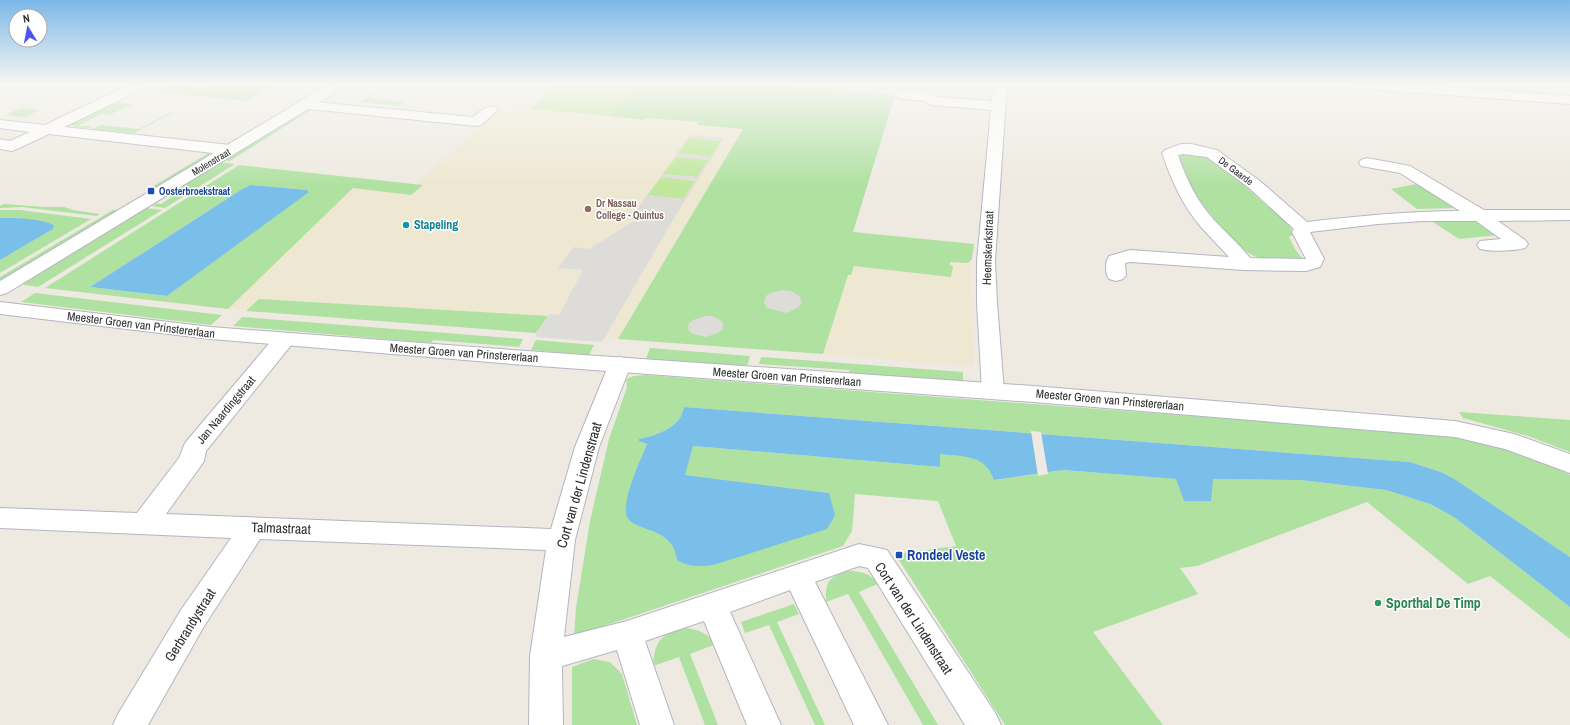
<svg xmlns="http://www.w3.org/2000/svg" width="1570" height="725" font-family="'Archivo Narrow',sans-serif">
<rect width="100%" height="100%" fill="#eeeae1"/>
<!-- education -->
<path fill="#eee8d2" d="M540,84H767L895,95L853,232L969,244L974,366L190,305L354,180L413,186L500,110L510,109Z"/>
<!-- green -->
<path fill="#afe1a1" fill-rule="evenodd" d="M175,84H183L180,86L202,88L210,84H276L246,101L158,92Z
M641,84H753L895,95L853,232L974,244L972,259L968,263L950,262V265L953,266L951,277L854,266L851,275H848L823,354L618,339L743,129L697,125L698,122L646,118L644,120L610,116Z
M374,93H377L370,98L404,102L398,106L361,102Z
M114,102L133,104L109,115L102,114L77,126H93L88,128L72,126L70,125Z
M21,108L40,110L25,117L5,115Z
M305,110H311L230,161L223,160Z
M172,112H174L134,133L93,129L101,125L139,129Z
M210,152V156L175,177H172L155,187H152Z
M1182,154H1200L1222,164L1221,168L1236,178L1268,207L1277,209L1289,224L1293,234L1289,237L1295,249L1302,258C1289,261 1267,262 1254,256C1244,251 1236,243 1229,234C1207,212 1188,188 1178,158Z
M220,162L235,164L165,208L152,206L157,203L161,204L172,197L168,196L170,194H167Z
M239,165L423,185L411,195L353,188L228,309L45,288ZM251,185L307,190L309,191L167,296L90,287L244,188Z
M1422,183L1459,208L1417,209L1391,189Z
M4,204L45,207H64L73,210L100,214L97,216L22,207L0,208V206Z
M145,208L162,210L38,287L20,284Z
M0,210H20L91,219L0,273V260L53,229L54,225L37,220L0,218Z
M113,210H120L0,281V277Z
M1472,221L1481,223L1499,235L1459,239L1433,222Z
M35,293L222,315L211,325L21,302Z
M259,299L548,316L536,333L246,311Z
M242,317L523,339L519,347L433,340L431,343L233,326Z
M536,340L594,345L589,355L531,350Z
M650,348L750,356L747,367L646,359Z
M761,357L963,372V381L849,373V370L759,364Z
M646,375L1430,434C1479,440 1526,453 1570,475V557L1456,480L1441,472L1410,462L684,407C683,410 682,416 679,419C672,430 651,437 639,439V441L647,444L630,488L637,525C657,532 675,536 677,560L829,493L684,475L693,446L940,467V454C965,457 984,453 995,480L1063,470L1177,479L1184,501L1213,479L1300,480L1386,490L1430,504L1454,517L1570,607V639L1490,576L1468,584L1367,502L1197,566L1180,568L1198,594L1093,632L1163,725H1005L899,560L903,553L956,546L938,501L855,494L852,531L843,546L574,636L576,608L590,521L609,439L627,387L626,379L634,376Z
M1459,412L1570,420V452L1528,436L1463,418Z
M846,571C862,571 867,573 880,583L859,592L938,725H923L848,594L826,602C825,583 828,578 846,571Z
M794,604L799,614L777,622L825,725H815L769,625L745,633L741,622Z
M686,628C700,630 707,633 716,644L690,654L718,725H705L679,657L653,666C654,642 662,632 686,628Z
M593,659L610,662L622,674L637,725H572V667Z"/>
<!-- pitch -->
<path fill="#bfe89d" d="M558,84H641L610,116L530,109Z
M689,138L721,141L711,157L678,153Z
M676,157L708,160L697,177L663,174Z
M661,177L695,181L683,199L647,195Z"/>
<!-- plaza -->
<path fill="#dedcd8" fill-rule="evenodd" d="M690,135L724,138L676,215L602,342L536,337V333L550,314L559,315L583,270L558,268L560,265L574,247L589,249L648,212L636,211ZM689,138L720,141H721L711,157L678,153ZM675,157L708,160L697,177L663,174ZM661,177L694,181H695L683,199L648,195Z
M782,290L791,291L799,296L802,302L799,307L787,313L767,308L764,302L766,296L770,293Z
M706,316H712L722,321L723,325L722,330L718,333L706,337L693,334L689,331L688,327L689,323L693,320Z"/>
<!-- water -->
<path fill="#7abeea" d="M251,185L307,190L309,192L167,296L90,287L244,188Z
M0,218C17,218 39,218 54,225L53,229L0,260Z
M684,407L1410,462L1441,472L1456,480L1570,557V607L1454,517L1430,504L1386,490L1300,480L1213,479L1211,501H1184L1176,479L1063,470L994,480C985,454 964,457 940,454V467L693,446L685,475L829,493L835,515L827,529L713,565C700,567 689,567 677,560C673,523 629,534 626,513C624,495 640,461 647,444L639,441V439C651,437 672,430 679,419C682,416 683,410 684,407Z"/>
<!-- pier -->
<path fill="#eeeae1" d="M1031,431L1041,432L1048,474L1038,476Z"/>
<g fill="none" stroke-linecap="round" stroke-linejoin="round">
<defs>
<path id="minor" d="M0,84H10L5,89L0,90Z
M131,84H149L147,87L64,127L230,145L235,147L238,150L235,153L230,155L49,134L17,149L12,151L0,149V139L10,141L30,132L0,128V120L45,125Z
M993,84H1007L995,261L997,303L1004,391L1001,396L993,399L985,396L982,391L977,303V261L991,110L933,105L928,104L925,101L898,98L896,95L898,92C908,90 930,90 937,97L992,101Z
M1346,84H1409L1570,96V104L1353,88L1348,87Z
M304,101L473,117C480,112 486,105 496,107L498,110L481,125L476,126L299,108L297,105L299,102Z
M1181,144H1191L1217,150L1260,181L1307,222C1358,216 1409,211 1460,211L1400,173L1361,166L1359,163L1361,160L1367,158L1410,166L1484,210H1570V220L1498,221L1525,240L1528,244L1525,248C1512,251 1493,252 1480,249L1477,245L1480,241L1501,239L1476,221H1423L1378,224L1310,232L1324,259L1320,267L1306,271L1244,270L1131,262L1125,263L1126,275L1123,279L1116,281L1109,279C1105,273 1105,262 1109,256L1130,250L1229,257C1220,247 1211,238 1201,227C1183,206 1171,180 1162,153L1165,150ZM1183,154L1207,157L1248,187L1294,229L1292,232L1306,259L1250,258C1239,244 1226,233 1214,220C1197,201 1186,179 1178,155Z
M285,333L293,334L296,339L206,451L204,461L200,467L166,514L551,529L575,447L609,364L612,359L620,357L628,359L631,364L599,447L575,540L564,637L627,621L859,544L887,550L996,714L1001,725H965L868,568L859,566L815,582L888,725H854L790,590L730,612L781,725H747L704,621L645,641L674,725H640L617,650L562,666L563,725H529L530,656L546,550L260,539L203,628L148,725H113L118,714L181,610L231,538L0,528V508L137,513L179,458L185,443L277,334Z"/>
<path id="tertiary" d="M329,84H346L344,87L7,293L0,295V281Z
M0,302L211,327L512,350L1033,386L1455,421L1514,434L1570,454V473L1505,449L1455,437L1033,402L512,364L211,339L0,314Z"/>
</defs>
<!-- minor casing -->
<use href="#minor" stroke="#b4b5c0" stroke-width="2"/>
<!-- tertiary casing -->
<use href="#tertiary" stroke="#b4b5c0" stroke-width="2"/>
<!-- minor -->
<use href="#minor" fill="#fff" fill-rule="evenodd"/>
<!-- tertiary -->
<use href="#tertiary" fill="#fff" fill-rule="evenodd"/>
</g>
<!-- sky -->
<linearGradient id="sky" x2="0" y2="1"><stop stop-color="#7cb8e9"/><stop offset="0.45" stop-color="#f7f6f2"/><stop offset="1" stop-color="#f7f6f2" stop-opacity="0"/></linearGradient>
<rect width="1570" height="186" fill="url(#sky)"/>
<!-- markers -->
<g fill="#1a4fb4" stroke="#fff" stroke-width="1.5">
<rect x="147" y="187" width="8" height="8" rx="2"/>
<rect x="895" y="551" width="8" height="8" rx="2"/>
</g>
<circle fill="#8d6e63" stroke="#fff" stroke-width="1.5" cx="588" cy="209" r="4"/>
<circle fill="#0f9aa8" stroke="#fff" stroke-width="1.5" cx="406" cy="225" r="4"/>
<circle fill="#2e9e5b" stroke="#fff" stroke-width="1.5" cx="1378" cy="603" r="4"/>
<g text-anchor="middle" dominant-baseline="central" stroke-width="3" stroke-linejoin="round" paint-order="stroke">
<!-- far-street labels -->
<g font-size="10" fill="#2e2e2e" stroke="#fff">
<text transform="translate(211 162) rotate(-31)">Molenstraat</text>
<text transform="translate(1236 171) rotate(37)">De Gaarde</text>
</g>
<!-- far-transit labels -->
<g font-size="10" font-weight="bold" fill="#164399" stroke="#fff" text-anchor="start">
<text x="159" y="191">Oosterbroekstraat</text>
</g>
<!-- far-education labels -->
<g font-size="10" font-weight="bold" fill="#785e54" stroke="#fff" text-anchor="start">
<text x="596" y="203">Dr Nassau<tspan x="596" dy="12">College - Quintus</tspan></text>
</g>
<!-- culture labels -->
<g font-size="12" font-weight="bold" fill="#0d838f" stroke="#fff" text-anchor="start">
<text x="414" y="225">Stapeling</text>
</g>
<!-- street labels -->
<g font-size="12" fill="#2e2e2e" stroke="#fff">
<text transform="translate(988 248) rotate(-88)">Heemskerkstraat</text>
<text transform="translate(141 325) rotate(7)">Meester Groen van Prinstererlaan</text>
<text transform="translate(464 353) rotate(4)">Meester Groen van Prinstererlaan</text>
<text transform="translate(787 377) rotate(4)">Meester Groen van Prinstererlaan</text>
<text transform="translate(1110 400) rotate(5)">Meester Groen van Prinstererlaan</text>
<text transform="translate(226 410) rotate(-50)">Jan Naardingstraat</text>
</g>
<!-- near-street labels -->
<g font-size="14" fill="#2e2e2e" stroke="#fff">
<text transform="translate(579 485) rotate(-74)">Cort van der Lindenstraat</text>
<text transform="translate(281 528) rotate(2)">Talmastraat</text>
<text transform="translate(914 618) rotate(57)">Cort van der Lindenstraat</text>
<text transform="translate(190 625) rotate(-58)">Gerbrandystraat</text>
</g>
<!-- near-transit labels -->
<g font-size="14" font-weight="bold" fill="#164399" stroke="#fff" text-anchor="start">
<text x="907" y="555">Rondeel Veste</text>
</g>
<!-- near-leisure labels -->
<g font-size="14" font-weight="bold" fill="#27864d" stroke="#fff" text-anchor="start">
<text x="1386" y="603">Sporthal De Timp</text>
</g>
</g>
<!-- north arrow -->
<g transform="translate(28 28) rotate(350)"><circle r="19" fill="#ffffff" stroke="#ababab"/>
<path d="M0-3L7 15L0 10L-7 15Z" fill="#4b55f2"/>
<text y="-6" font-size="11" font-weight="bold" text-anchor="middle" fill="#2e2e2e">N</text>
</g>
</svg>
